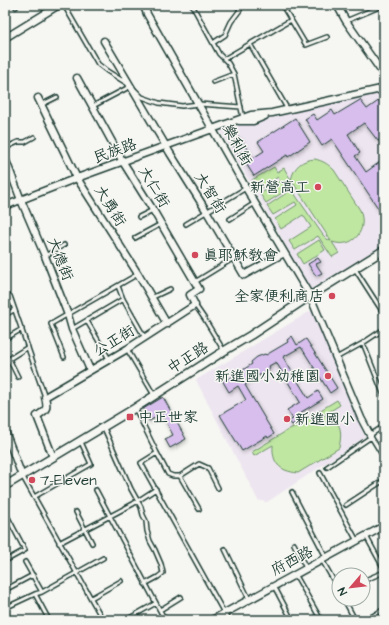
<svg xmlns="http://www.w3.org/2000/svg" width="389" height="625" font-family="'Architects Daughter','LXGW WenKai TC',sans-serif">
<defs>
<filter id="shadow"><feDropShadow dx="1" dy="2" stdDeviation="2" flood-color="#0004"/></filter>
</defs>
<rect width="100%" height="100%" fill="#f6f6f2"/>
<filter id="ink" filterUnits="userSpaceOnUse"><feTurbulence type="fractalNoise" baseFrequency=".025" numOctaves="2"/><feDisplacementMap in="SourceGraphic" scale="8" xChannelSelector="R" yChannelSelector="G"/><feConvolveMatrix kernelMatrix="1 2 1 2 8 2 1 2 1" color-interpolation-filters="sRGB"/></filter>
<g filter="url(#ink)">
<!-- built -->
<path fill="#ede5f0" d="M384,92V244L311,289L220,130Z
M314,309L349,401L365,437L267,502L258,500L196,380Z"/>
<!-- green -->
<path fill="#bfe7a2" stroke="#6f926b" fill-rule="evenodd" d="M315,159C323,161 328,164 334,170L360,210C368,230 354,249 332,242L339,253L332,257L318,236L295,250L289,241L311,227L303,215L281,229L275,219L297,205L295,202L273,215L267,206L288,192L287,190L266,203L260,194L280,181L278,177L258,190L252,180L274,167L277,172L284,168L291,180C294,166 302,160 315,159ZM292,181L331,241L328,240L323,235L296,196L293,189L291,182Z
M319,240L325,250L303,264L297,254Z
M337,400L340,405L324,415C327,417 331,417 333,419C343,425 341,438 339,448L298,473C279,471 272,463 273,445L254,456L252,452Z"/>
<!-- building -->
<path fill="#d7beed" stroke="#1f3d34" filter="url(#shadow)" d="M384,97V146L380,140L378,141L364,123L348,134L360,153L355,156L366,172L384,159V217L332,139L322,146L305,119L313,114L317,120L332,110L335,115L360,100L367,109Z
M295,118L310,142L288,157L287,155L254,176L232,142L239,137L253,158L264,151L258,142Z
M318,258L321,262L316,264L322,273L316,276L308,264Z
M292,336L297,345L306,339L337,388L330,393L301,347L283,357L308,398L318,391L323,399L298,414L301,419L292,425L289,421L293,419L287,410L300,402L276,362L269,366L270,368L268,371L262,375H255L246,381L248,383L245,385L274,434L268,438L267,436L242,451L220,415L246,400L238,386L229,392L222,380L227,377L229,379L252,364L251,362L257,357L265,354L266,355L288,342L287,340Z
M163,397L186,439L170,448L165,439L173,435L162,414L149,421L143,409Z"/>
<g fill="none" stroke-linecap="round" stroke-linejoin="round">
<defs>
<path id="service" d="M15,5L16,7
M64,5L98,64L107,71L128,84
M192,5L219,54L228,63L234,74L243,118
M282,5L306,45L327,37
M346,21L384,5
M213,43L225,35L231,22L240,10L237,5
M250,44L288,110
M224,59L291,20
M213,82L234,74
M135,90L142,97L159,103L182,106L199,104L241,107
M41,105L57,97
M93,106L131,86
M5,148L18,142H25L34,137
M139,217L153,210
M230,219L255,203
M186,224L246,188
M135,238L161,224
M45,256L64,245
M355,269L384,314
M195,282L234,258
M118,286L123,299L145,338
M10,296L45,397
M151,298L170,289
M195,305L204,318L224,351
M5,315L14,310
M87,321L109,359
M72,329L123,299
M5,339L22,329
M363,343L384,396
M127,349L154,395
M64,357L51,324L138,274
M336,358L363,343L384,329
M18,377L9,359L28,347
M135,408L157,453L168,474L173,476H180L199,464L208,468L218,488
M384,426L370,435L384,458
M104,428L131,489L141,507L143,515L146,521L147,531L150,541L155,550L161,564L163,573L158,577L145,584
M157,453L141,463L228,620
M327,467L371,437
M320,473L357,541
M180,476L199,509
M23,477L103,620
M96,490L165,620
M292,492L326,557
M34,497L91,464L81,442
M346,505L384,480
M5,512L25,550L5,561
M76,512L92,543
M366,536L384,569
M59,543L133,504L156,489
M294,544L306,568
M225,549L249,599
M322,560L339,590
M25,562L42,592
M295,574L321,620
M363,581L384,572
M274,586L292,620
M5,590L33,575
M35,594L49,620
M91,598L121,581
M344,599L355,620
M5,608L35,594L42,592L103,558
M5,610L9,620
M160,610L181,597
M126,620L156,603
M366,620L384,609"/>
<path id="minor" d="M146,5L145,9L147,14L246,188L310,296L336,358L361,418L370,435
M337,5L346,21L384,75
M5,38L59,5
M104,41L170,153L207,212L244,275L284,253
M38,98L77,178L138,274L167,324
M239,121H253L265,116
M5,158L21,200L45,256L68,315L72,329L90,370
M5,206L77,178L251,115L272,113L381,89L384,87
M5,431L22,476
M53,457L37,416C47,410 48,408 45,397L127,349L195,305L190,295L199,289L153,210L123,162L77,78
M212,620L384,526"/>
<path id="tertiary" d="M5,486L135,408L224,351L251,335L310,296L384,250"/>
</defs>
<!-- service casing -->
<use href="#service" stroke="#1f3d34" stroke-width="6"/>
<!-- minor casing -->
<use href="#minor" stroke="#1f3d34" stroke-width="9"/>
<!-- tertiary casing -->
<use href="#tertiary" stroke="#1f3d34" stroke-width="10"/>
<!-- service -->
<use href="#service" stroke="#f6f6f2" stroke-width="3"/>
<!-- minor -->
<use href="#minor" stroke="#f6f6f2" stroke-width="6"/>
<!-- tertiary -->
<use href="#tertiary" stroke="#f6f6f2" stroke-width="7"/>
</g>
</g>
<!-- markers -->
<g fill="#d1495b" stroke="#f6f6f2" stroke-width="1.5">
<circle cx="318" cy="187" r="4"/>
<circle cx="195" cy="255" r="4"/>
<circle cx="332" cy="296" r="4"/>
<circle cx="328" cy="376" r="4"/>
<rect x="126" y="413" width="8" height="8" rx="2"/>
<circle cx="287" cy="419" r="4"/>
<circle cx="32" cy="480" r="4"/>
</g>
<g text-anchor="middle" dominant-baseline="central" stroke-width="3" stroke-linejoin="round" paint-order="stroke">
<!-- street labels -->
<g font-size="15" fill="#1f3d34" stroke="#f6f6f2">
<text transform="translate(237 145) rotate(61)">樂利街</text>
<text transform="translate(115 151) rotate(-20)">民族路</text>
<text transform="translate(154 187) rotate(59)">大仁街</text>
<text transform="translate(210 193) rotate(58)">大智街</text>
<text transform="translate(110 206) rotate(58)">大勇街</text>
<text transform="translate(60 259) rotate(68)">大德街</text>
<text transform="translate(114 341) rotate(-31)">公正街</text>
<text transform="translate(188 358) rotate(-32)">中正路</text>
<text transform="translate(292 561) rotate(-28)">府西路</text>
</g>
<!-- poi labels -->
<g font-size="15" fill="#1f3d34" stroke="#f6f6f2" text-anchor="start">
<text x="310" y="187" text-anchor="end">新營高工</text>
<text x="203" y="255">真耶穌教會</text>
<text x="324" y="296" text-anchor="end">全家便利商店</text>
<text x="320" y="376" text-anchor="end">新進國小幼稚園</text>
<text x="138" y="417">中正世家</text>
<text x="295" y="419">新進國小</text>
<text x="40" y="480">7-Eleven</text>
</g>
</g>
<!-- margin -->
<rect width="389" height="625" fill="none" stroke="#f6f6f2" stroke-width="20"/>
<rect x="10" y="10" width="369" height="605" fill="none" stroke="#1f3d34" stroke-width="1.5" filter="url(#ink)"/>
<!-- north arrow -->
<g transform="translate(351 587) rotate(242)"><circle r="19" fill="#f6f6f2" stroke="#a0aca6"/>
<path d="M0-3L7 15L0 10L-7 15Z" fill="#d1495b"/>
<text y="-6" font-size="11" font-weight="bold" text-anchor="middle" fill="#1f3d34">N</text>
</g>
</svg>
